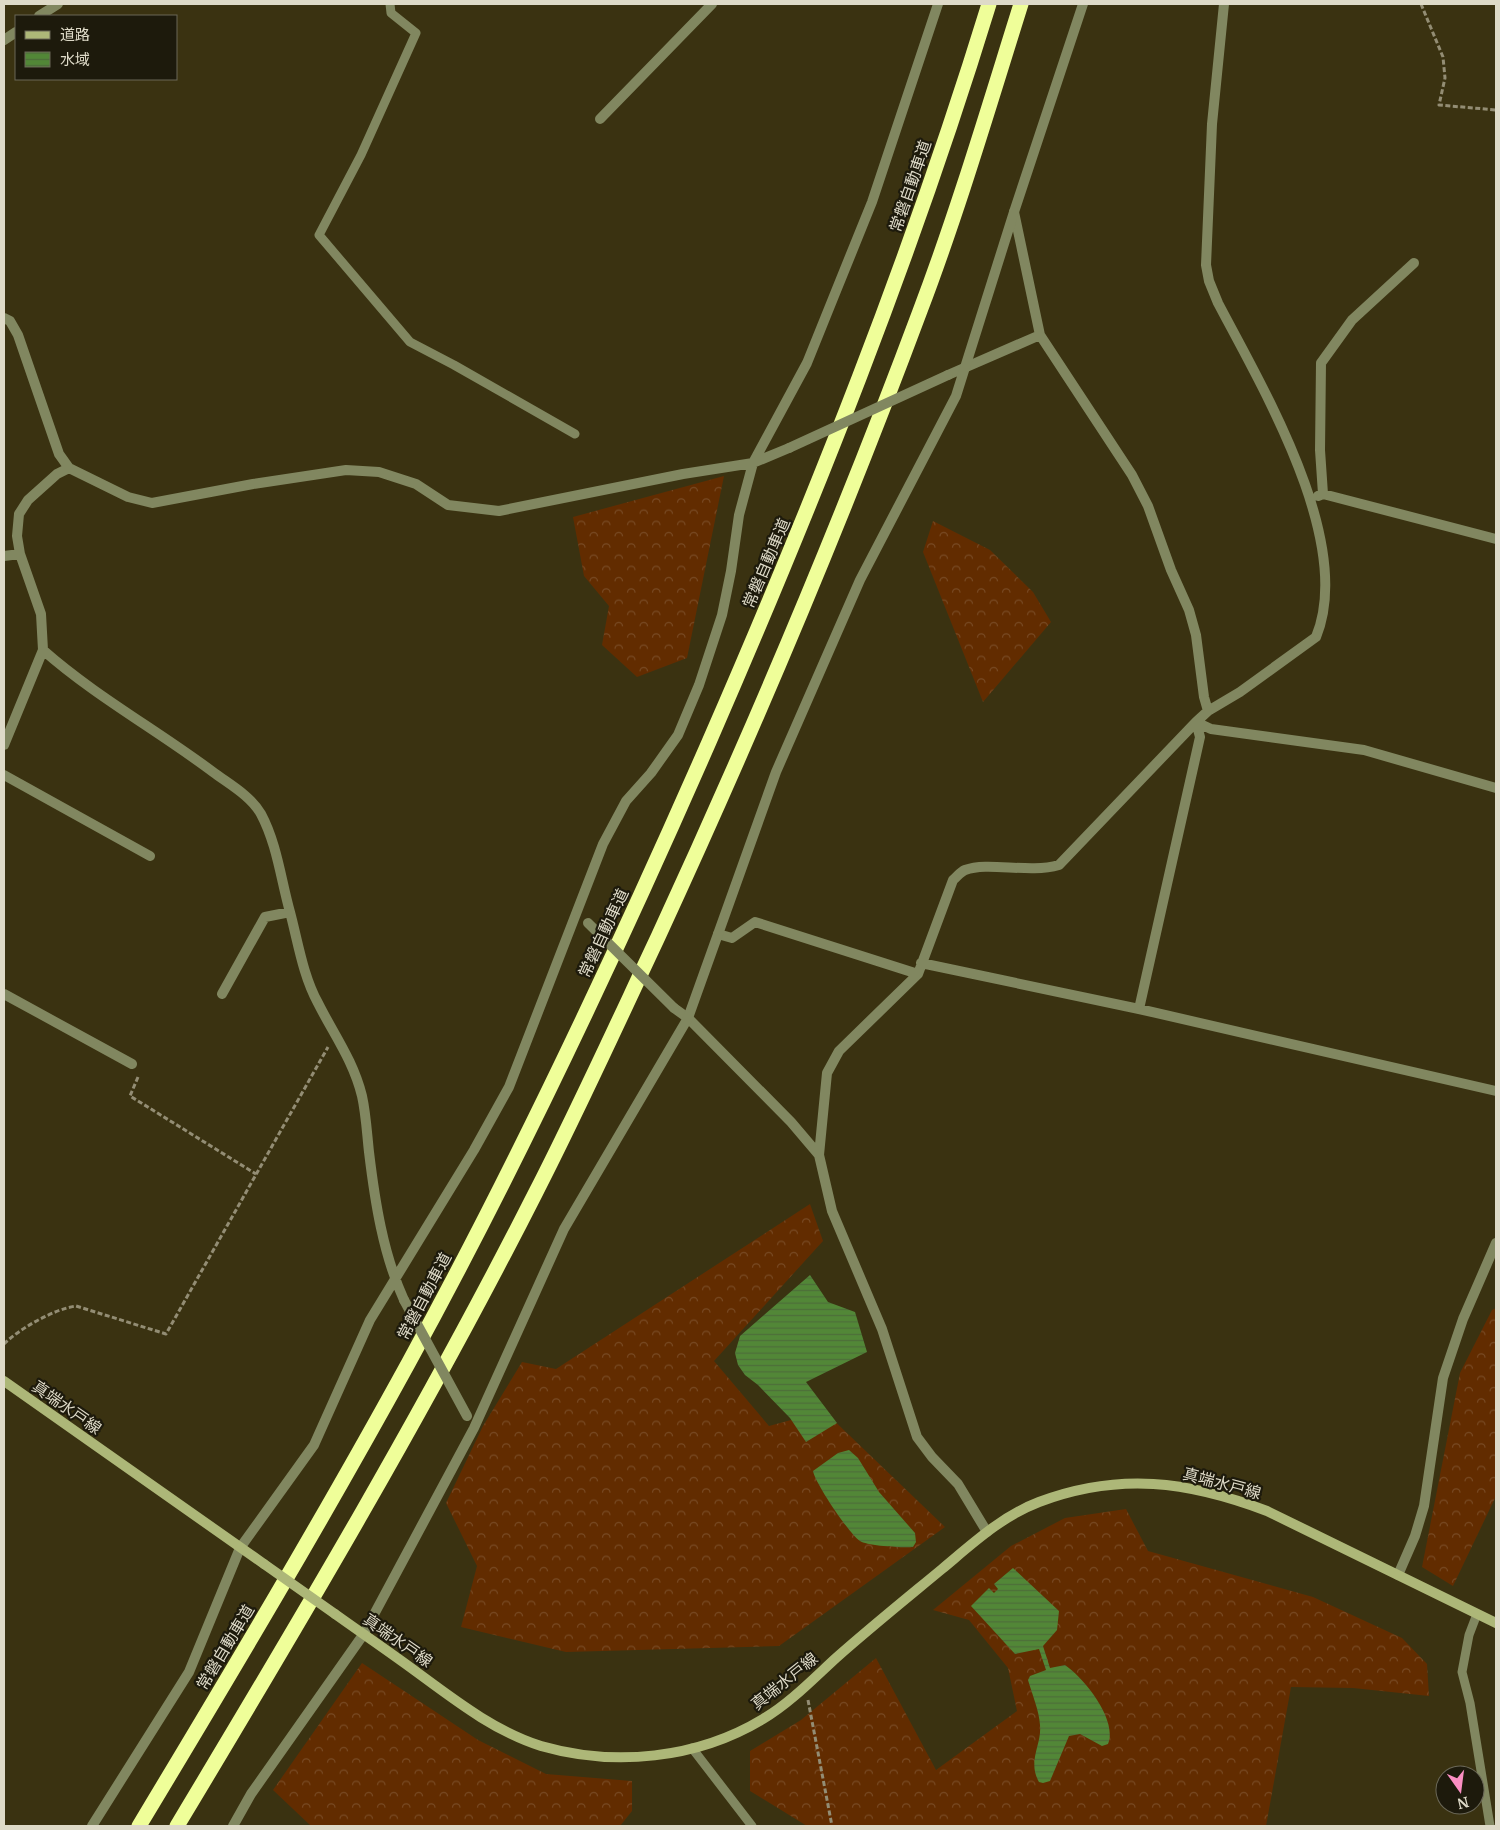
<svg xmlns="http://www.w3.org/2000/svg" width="1500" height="1830" font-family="Merriweather,'Noto Sans JP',serif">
<defs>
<pattern id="forest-crowns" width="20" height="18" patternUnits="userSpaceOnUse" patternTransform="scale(1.25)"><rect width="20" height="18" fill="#622c00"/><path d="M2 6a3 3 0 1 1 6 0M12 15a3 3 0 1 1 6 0" fill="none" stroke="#784a24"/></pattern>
<pattern id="water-rules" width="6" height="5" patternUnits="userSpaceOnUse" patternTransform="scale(1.25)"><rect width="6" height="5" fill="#528737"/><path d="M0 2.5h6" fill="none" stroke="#4d6e39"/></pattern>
</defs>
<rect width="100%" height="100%" fill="#3a3211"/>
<!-- forest -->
<path fill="url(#forest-crowns)" d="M724,476L687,658L637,677L602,645L609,606L584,576L573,517Z
M933,521L990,550L1033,592L1051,622L983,702L923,552Z
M810,1204L823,1241L714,1361L769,1426L824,1411L945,1527L779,1646L566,1652L461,1627L477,1566L446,1503L483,1426L522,1362L556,1369Z
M1496,1308V1496L1453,1586L1422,1567L1460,1373L1492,1310Z
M1126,1509L1148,1551L1313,1597L1402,1638L1427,1664L1429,1696L1353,1688L1291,1687L1266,1826H807L750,1791V1751L801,1720L876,1658L936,1770L1017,1711L1008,1668L969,1620L933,1610L1011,1546L1065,1518Z
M362,1663L478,1740L546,1774L632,1781V1811L620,1826H311L273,1790Z"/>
<!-- water -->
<path fill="url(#water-rules)" d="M810,1275L828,1302L855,1312L867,1352L806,1382L837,1423L806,1442L790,1418L758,1385L745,1375L738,1365L735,1353L740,1336Z
M849,1450L858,1458L879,1492L915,1533L916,1542L913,1547C904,1548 867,1546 860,1541C850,1535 815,1483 813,1471L838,1453Z
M1013,1568L1059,1611L1057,1630L1043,1646L1050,1668L1065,1665C1084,1678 1118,1720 1108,1744L1102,1746L1080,1734L1069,1736L1050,1781L1043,1783L1039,1782C1027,1761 1042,1745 1040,1725C1039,1710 1032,1694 1028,1680L1030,1676L1046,1670L1039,1649L1015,1654L971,1606L989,1588L994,1593L998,1589L994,1584Z"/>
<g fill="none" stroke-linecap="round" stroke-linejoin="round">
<!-- path -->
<path stroke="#938d74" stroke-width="3" stroke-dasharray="5 2.5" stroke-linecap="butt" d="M1421,4L1443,57L1445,78L1439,105L1496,110
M138,1077L130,1096L256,1174
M4,1344C19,1329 54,1309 76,1306L166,1334L328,1047
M808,1700L832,1826"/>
<!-- service -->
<path stroke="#818760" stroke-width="9" d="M390,4L391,13L416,33L361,155L319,235L410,342L454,365L575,434
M1477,1614L1469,1635L1462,1672L1470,1703L1490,1826
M692,1748L752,1826"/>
<!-- minor -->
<path stroke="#818760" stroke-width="10" d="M39,16L58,4
M4,40L16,32
M600,119L712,4
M1014,212L1040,335L1132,475L1148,506L1171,570L1189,610L1196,635L1204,697L1208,711
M4,318L10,321L18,335L59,454L69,468L128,497L152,503L253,484L346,470L379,472L416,484L448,505L499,511L683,474L753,463L789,448
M948,375L1040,335
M1323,494L1320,450L1321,363L1352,320L1414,263
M1318,496L1323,494L1496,539
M4,556L20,554
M43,650C95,696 157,730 213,772C229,784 251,796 261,814C277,844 281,880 290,912
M1196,722L1211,729L1364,750L1496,788
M4,745L43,650L41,614L20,554L17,536L19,514L28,500L57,474L69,468
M4,775L150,856
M718,934L732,938L755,922L918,974
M921,963L1139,1009L1496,1091
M4,994L132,1064
M222,994L265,917L290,912C298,942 303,976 318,1003C334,1035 353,1060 362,1096C366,1114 367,1134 369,1152C375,1202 383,1254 404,1300
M674,1008L688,1018L791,1122L819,1155L832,1211L882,1329L917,1437L932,1457L958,1484L987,1532
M1139,1009L1200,737L1196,722
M819,1155L827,1073L839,1051L918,974L953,880C957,877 960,872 965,870C989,861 1028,874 1059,865L1196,722L1208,711L1240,692L1316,637C1355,542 1262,387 1218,303L1209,281L1206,265L1212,124L1224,4
M1398,1575L1415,1536L1424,1506L1443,1378L1463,1319L1496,1243
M92,1826L189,1672L240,1548L314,1445L370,1320L474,1150L509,1087L603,844L626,801L651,773L678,735L699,685L722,615L731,571L739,515L753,463L807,363L834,296L872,202L938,4"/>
<!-- tertiary -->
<path stroke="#818760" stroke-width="10" d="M233,1826L251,1794L363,1635L474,1428L564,1229L688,1018L776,772L860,580L956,396L1014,212L1083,4"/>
<!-- secondary -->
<path stroke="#adb778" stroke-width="10" d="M4,1381L264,1564
M335,1614C363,1634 391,1653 418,1673C456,1701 496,1732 541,1746C614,1767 697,1759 763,1719C790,1703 813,1679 836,1658C871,1627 907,1598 942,1569C972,1544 1002,1516 1039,1502C1119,1472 1188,1481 1267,1511L1496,1623"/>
<!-- motorway -->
<path stroke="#effe99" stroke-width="15" d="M139,1826C231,1673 323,1519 409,1362C519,1161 617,952 709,742C814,501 912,255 989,4
M177,1826C302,1618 426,1409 536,1192C579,1108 618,1022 658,937C753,731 841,523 920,311C958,211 989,106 1021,4"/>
<!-- minor-bridge -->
<path stroke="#818760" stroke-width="10" d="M789,448L948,375
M588,923L674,1008
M404,1300L467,1416"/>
<!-- secondary-bridge -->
<path stroke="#adb778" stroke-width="10" d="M264,1564L335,1614"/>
</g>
<g text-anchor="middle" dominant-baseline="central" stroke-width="4.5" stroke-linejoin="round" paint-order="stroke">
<!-- street labels -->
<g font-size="16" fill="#dedac8" stroke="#1d1a0c">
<text transform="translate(910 186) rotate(-71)">常磐自動車道</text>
<text transform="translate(766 563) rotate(-67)">常磐自動車道</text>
<text transform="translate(603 933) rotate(-65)">常磐自動車道</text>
<text transform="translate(424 1296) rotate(-62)">常磐自動車道</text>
<text transform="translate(67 1407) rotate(35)">真端水戸線</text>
<text transform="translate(1222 1483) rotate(15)">真端水戸線</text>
<text transform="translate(398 1640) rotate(35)">真端水戸線</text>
<text transform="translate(225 1647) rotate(-59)">常磐自動車道</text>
<text transform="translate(784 1681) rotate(-39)">真端水戸線</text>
</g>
</g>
<!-- border -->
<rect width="1500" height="1830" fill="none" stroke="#dedac8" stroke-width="10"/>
<!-- legend -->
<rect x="15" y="15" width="162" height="65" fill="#1d1a0c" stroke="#6a6757"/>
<rect x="25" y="31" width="25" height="8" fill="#adb778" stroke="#6a6757"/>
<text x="60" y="40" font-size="15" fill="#dedac8">道路</text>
<rect x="25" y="52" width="25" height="15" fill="url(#water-rules)" stroke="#6a6757"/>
<text x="60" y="65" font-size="15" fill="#dedac8">水域</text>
<!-- north arrow -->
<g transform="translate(1460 1790) rotate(166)"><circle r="24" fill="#1d1a0c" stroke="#6a6757"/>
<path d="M0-4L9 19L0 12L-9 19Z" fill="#fb8fc3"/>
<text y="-8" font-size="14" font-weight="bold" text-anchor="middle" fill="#dedac8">N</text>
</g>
</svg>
